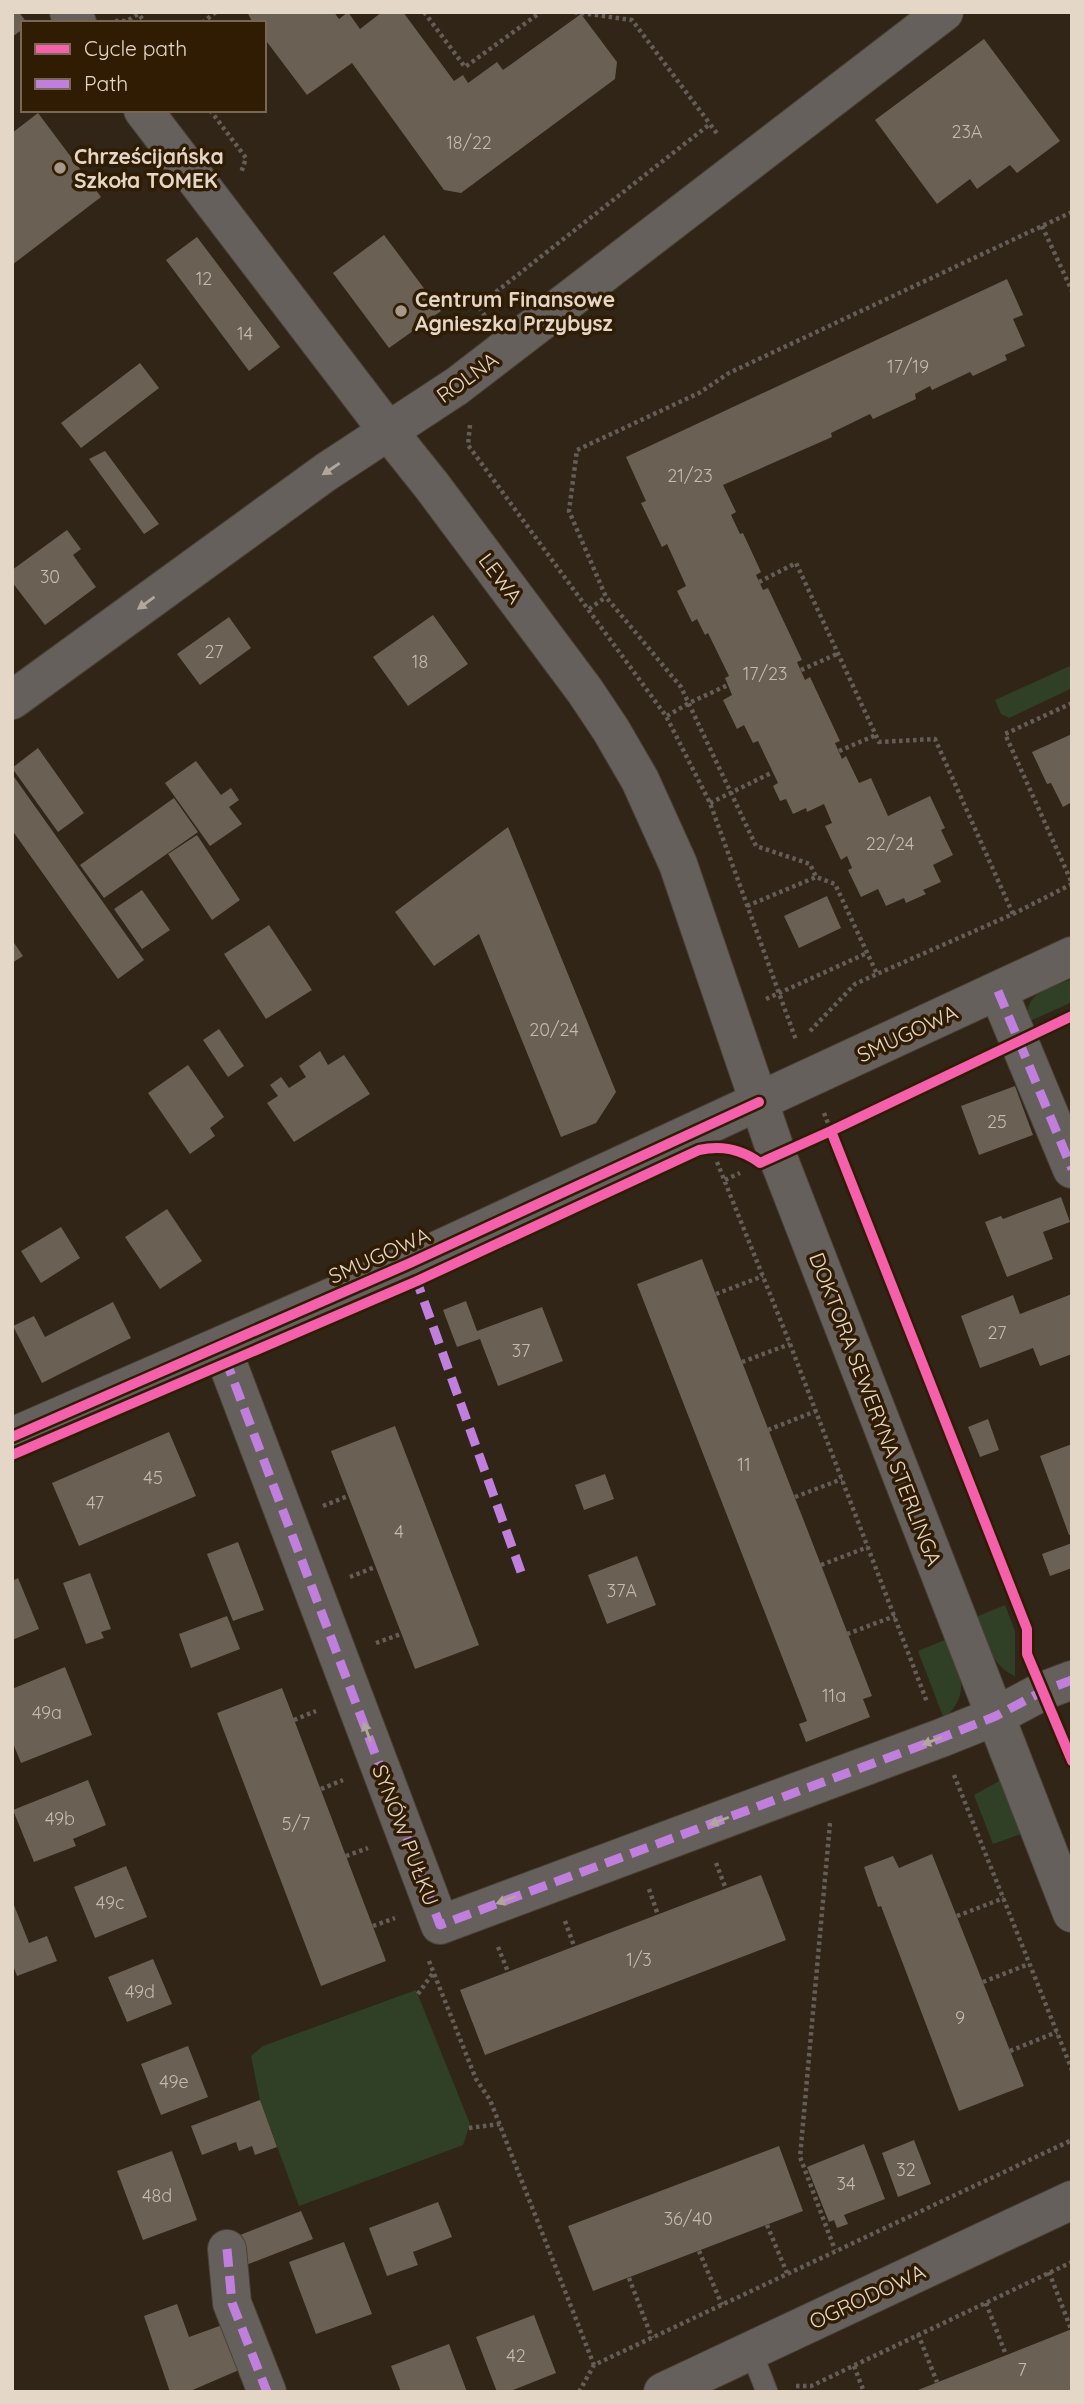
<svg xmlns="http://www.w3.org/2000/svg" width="1084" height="2404" font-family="Quicksand,sans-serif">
<rect width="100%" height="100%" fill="#302516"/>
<!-- green -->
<path fill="#304027" d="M1072,665V688L1009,718L1001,714L995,700Z
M1072,979V1002L1028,1022C1023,992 1049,989 1072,979Z
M1005,1605L1015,1631V1676C991,1666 986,1640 976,1617Z
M945,1640C958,1673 974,1690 944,1719L918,1651Z
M1001,1780L1021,1834L993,1844L974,1795Z
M416,1990L470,2124L463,2145L299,2206L260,2100L251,2056L263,2046Z"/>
<!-- building -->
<path fill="#6a6154" d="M12,12H19L27,23H23V29L12,37Z
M247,12H334L339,19L348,12L360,29L382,12H403L454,81L463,75L468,83L497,62L503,70L581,14L617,62L615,79L461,193L444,190L352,63L307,95L264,38V23H253Z
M984,39L1060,141L1017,173L1010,165L977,189L970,179L937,204L875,120Z
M38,113L101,197L12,265V133Z
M384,235L441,311L389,348L333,273Z
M197,237L280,347L249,371L166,260Z
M1007,279L1023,315L1013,319L1025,346L1005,355L1007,360L973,376L970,372L932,390L930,386L915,394L916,399L873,419L870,414L831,433L832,437L723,485L736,512L731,515L740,534L743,533L761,572L756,575L763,590L768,588L802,660L797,662L805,680L810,677L840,741L835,743L842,759L846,756L859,783L871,778L888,816L930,796L945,828L941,830L953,855L933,865L941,882L923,890L926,894L906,903L904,898L886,906L878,889L861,897L848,870L852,868L847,856L841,860L825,826L832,823L824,804L807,812L806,808L793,814L786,799L780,801L773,786L778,783L758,741L753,743L744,725L737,729L723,700L732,695L725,678L729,676L708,633L705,635L697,619L692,622L677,591L686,586L667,544L662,547L641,503L646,501L626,457Z
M140,363L159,388L81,448L61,423Z
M105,451L159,524L144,534L89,459Z
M67,530L81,549L73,555L96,587L45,625L12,582V570Z
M433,615L468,664L408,706L373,657Z
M229,617L251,648L200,685L177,654Z
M1072,734V802L1063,807L1051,783L1047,784L1032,752Z
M38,748L84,813L58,832L12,768Z
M196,761L221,795L231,788L239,800L229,807L242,824L210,846L165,783Z
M12,774L144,960L118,979L12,830Z
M174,798L198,832L104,898L80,865Z
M508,827L616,1092L596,1123L561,1137L479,934L434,966L395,912Z
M197,835L240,900L212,920L168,854Z
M142,890L170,930L142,949L114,909Z
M827,896L841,928L799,948L784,916Z
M269,925L312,990L266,1019L224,954Z
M12,940L23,956L12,963Z
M219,1029L244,1066L228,1077L203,1040Z
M320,1051L328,1065L344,1055L370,1094L294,1142L267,1103L278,1096L270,1085L281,1077L289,1088L306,1077L299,1066Z
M188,1065L224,1117L210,1128L215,1136L190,1154L148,1093Z
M1015,1086L1033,1135L979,1155L961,1106Z
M1061,1197L1070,1222L1043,1232L1053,1259L1007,1277L985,1222L1001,1216L1003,1219Z
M167,1209L202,1261L160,1289L125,1237Z
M61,1227L80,1258L41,1283L21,1251Z
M702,1259L872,1696L863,1699L870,1717L806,1742L799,1724L807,1721L637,1284Z
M1072,1294V1354L1040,1366L1033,1348L980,1368L961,1316L1013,1295L1020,1314Z
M466,1301L477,1331L542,1307L563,1361L498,1386L480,1339L457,1347L443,1310Z
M113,1302L131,1338L42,1383L13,1326L34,1316L45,1337Z
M988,1419L999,1450L980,1457L968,1427Z
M395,1426L479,1645L415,1669L331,1451Z
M169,1432L196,1496L79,1546L52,1483Z
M1072,1444V1534L1069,1535L1040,1456Z
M605,1474L614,1499L584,1510L575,1485Z
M238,1542L264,1610L233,1621L207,1554Z
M1072,1543V1568L1050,1576L1042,1554Z
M637,1556L656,1605L607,1624L588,1575Z
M90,1573L111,1629L101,1632L104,1638L86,1644L63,1583Z
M18,1578L39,1629L12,1640V1581Z
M227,1616L240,1649L191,1668L179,1634Z
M65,1667L92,1735L21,1763L12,1741V1689Z
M282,1688L386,1961L321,1986L217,1713Z
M88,1780L106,1825L73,1839L76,1846L34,1862L13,1810Z
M932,1854L1024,2086L959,2111L881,1906L878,1907L864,1867L893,1856L899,1868Z
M126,1866L147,1917L95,1938L74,1887Z
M761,1875L786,1940L485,2055L460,1990Z
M12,1900L29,1943L47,1936L57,1961L17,1976L12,1963Z
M153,1959L172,2004L127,2022L108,1977Z
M188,2046L208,2097L161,2115L141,2064Z
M260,2100L277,2147L255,2155L252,2146L239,2151L236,2142L202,2155L191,2126Z
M914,2140L931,2184L898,2197L882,2153Z
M864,2144L885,2199L844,2215L848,2224L837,2228L834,2220L829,2222L807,2167Z
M779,2146L803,2211L593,2291L568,2226Z
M172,2151L197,2220L143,2240L117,2171Z
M438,2202L452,2237L413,2252L418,2265L387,2276L369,2228Z
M301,2211L313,2239L246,2265L235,2237Z
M344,2242L372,2314L316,2334L289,2262Z
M177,2304L189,2337L228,2323L246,2367L188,2392H170L144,2316Z
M534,2315L556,2373L508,2392H497L476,2337Z
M1072,2329V2392H913Z
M449,2344L467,2392H401L391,2366Z"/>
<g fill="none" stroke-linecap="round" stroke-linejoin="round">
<defs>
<path id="service" d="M751,2351L767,2392"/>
<path id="minor" d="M69,12L77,23
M143,110L388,431L432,486L585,691L611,730L640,780L678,864L759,1102
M12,700L326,472L457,386L944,12
M998,991L1072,1169
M221,1346L440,1925L941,1738L996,1716L1043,1691L1072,1680
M12,1437L410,1263L1072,956
M227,2249L232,2303L267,2392
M663,2392L1072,2200"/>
<path id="tertiary" d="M759,1102L777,1155L1072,1913"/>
</defs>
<!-- service casing -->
<use href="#service" stroke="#4b4135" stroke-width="23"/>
<!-- minor casing -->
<use href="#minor" stroke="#4b4135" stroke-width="40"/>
<!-- tertiary casing -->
<use href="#tertiary" stroke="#4b4135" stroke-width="40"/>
<!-- path -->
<path stroke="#655d57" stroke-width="4.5" stroke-dasharray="3.5 3.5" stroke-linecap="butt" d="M424,12L465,67L541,12
M574,12L632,20L710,124
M115,21H127L138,14L146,23
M202,23L216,12
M210,110L246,158L241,173
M1072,212L729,373L699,393L577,450L569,511L606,597L681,687L756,846L810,864L816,877L835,884L877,974L1013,914L1072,884
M1042,226L1072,291
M485,316L478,306L710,124L718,135
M470,425L468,445L666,716L710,803L796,1040
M759,582L796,563L879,742L935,739L1013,914
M589,609L606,597
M801,670L837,654
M1072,703L1005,734L1072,883
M667,716L689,703L728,685
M839,751L876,735
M710,803L773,772
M747,906L816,877
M766,999L867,953
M810,1031L855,984L877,974
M824,1113L831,1131
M717,1162L790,1344L927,1702
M725,1180L740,1173
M716,1294L763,1276
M742,1362L790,1344
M768,1430L816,1411
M795,1497L842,1479
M323,1506L348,1496
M821,1565L868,1547
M350,1577L375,1567
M847,1634L895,1616
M376,1643L401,1634
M294,1720L316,1711
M954,1775L1072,2070
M321,1789L343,1780
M830,1823L800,2157L835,2250
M346,1856L368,1848
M716,1863L726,1889
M649,1889L658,1915
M957,1916L1004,1898
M565,1921L574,1946
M373,1926L395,1918
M498,1947L508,1972
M429,1961L476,2079L490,2100L594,2365
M983,1982L1029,1964
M418,1994L433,1973
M1010,2051L1057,2032
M469,2128L500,2124
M767,2225L787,2273
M699,2251L722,2305
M1049,2272L1071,2329
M629,2278L652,2338
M986,2303L1006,2355
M918,2334L937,2382
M854,2366L864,2392
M796,2386H811L1072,2262
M579,2392L594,2365L1072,2140"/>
<!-- service -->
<use href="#service" stroke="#66605d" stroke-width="21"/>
<!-- minor -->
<use href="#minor" stroke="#66605d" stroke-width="38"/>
<!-- tertiary -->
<use href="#tertiary" stroke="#66605d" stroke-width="38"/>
<!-- quiet -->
<path stroke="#c07fdc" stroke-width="9" stroke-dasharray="18 9" stroke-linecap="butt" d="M998,991L1072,1169
M415,1276L521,1572
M225,1358L440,1925L941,1738L996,1716L1043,1691L1072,1680
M227,2249L232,2303L267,2392"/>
<defs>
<path id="cycleway" d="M1072,1016L831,1131L1027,1629V1654L1072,1761
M12,1437L410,1263L759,1102
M12,1455L417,1281L699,1150C722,1145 741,1149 760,1163L831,1131"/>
</defs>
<!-- cycleway casing -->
<use href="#cycleway" stroke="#301c03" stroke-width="15"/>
<!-- cycleway -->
<use href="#cycleway" stroke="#f560ab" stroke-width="10"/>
</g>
<!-- one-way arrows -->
<defs><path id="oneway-solid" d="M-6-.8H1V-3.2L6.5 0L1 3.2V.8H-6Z" transform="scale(1.75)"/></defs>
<g fill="#b2a79d">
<use href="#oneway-solid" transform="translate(331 469) rotate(146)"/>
<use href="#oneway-solid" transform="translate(146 603) rotate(144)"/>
<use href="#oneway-solid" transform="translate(367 1732) rotate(-111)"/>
<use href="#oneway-solid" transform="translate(932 1741) rotate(159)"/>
<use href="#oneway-solid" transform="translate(719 1821) rotate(159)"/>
<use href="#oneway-solid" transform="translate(506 1900) rotate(160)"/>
</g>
<!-- markers -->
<g fill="#a6998a" stroke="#301c03" stroke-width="2.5">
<circle cx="60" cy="168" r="7"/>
<circle cx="401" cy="311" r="7"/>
</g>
<g text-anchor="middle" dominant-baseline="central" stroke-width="7" stroke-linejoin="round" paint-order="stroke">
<!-- number labels -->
<g font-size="18" fill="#c6baab">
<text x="967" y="131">23A</text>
<text x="469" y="142">18/22</text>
<text x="204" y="278">12</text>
<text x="245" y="333">14</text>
<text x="908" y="366">17/19</text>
<text x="690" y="475">21/23</text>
<text x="50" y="576">30</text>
<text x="214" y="651">27</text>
<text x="420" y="661">18</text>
<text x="765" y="673">17/23</text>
<text x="890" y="843">22/24</text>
<text x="554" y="1029">20/24</text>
<text x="997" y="1121">25</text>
<text x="997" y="1332">27</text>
<text x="521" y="1350">37</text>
<text x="744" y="1464">11</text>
<text x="153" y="1477">45</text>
<text x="95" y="1502">47</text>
<text x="399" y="1531">4</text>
<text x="622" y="1590">37A</text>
<text x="834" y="1695">11a</text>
<text x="47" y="1712">49a</text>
<text x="60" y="1818">49b</text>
<text x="296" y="1823">5/7</text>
<text x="110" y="1902">49c</text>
<text x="639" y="1959">1/3</text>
<text x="140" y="1991">49d</text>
<text x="960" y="2017">9</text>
<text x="174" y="2081">49e</text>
<text x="906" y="2169">32</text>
<text x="846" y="2183">34</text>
<text x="157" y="2195">48d</text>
<text x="688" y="2218">36/40</text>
<text x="516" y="2355">42</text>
<text x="1022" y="2369">7</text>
</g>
<!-- poi labels -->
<g font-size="21" font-weight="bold" fill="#e5d7c8" stroke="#301c03" text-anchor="start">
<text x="74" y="156">Chrześcijańska<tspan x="74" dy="24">Szkoła TOMEK</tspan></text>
<text x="415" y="299">Centrum Finansowe<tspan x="415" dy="24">Agnieszka Przybysz</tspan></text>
</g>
<!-- street labels -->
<g font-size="21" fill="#e5d7c8" stroke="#301c03">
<text transform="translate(467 377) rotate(-36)">ROLNA</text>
<text transform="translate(501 578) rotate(53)">LEWA</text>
<text transform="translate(907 1033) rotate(-25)">SMUGOWA</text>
<text transform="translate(379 1255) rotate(-24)">SMUGOWA</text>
<text transform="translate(876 1409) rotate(69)">DOKTORA SEWERYNA STERLINGA</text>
<text transform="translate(406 1835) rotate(69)">SYNÓW PUŁKU</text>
<text transform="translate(867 2296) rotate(-25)">OGRODOWA</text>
</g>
</g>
<!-- border -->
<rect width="1084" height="2404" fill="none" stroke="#e5d7c8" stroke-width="28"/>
<!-- legend -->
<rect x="21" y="21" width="245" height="91" fill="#301c03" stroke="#786752" stroke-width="2"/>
<rect x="35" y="44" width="35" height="10" fill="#f560ab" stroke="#786752" stroke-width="2"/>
<text x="84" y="56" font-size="21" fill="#e5d7c8">Cycle path</text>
<rect x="35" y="79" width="35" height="10" fill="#c07fdc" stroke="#786752" stroke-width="2"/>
<text x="84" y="91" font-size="21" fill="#e5d7c8">Path</text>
</svg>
